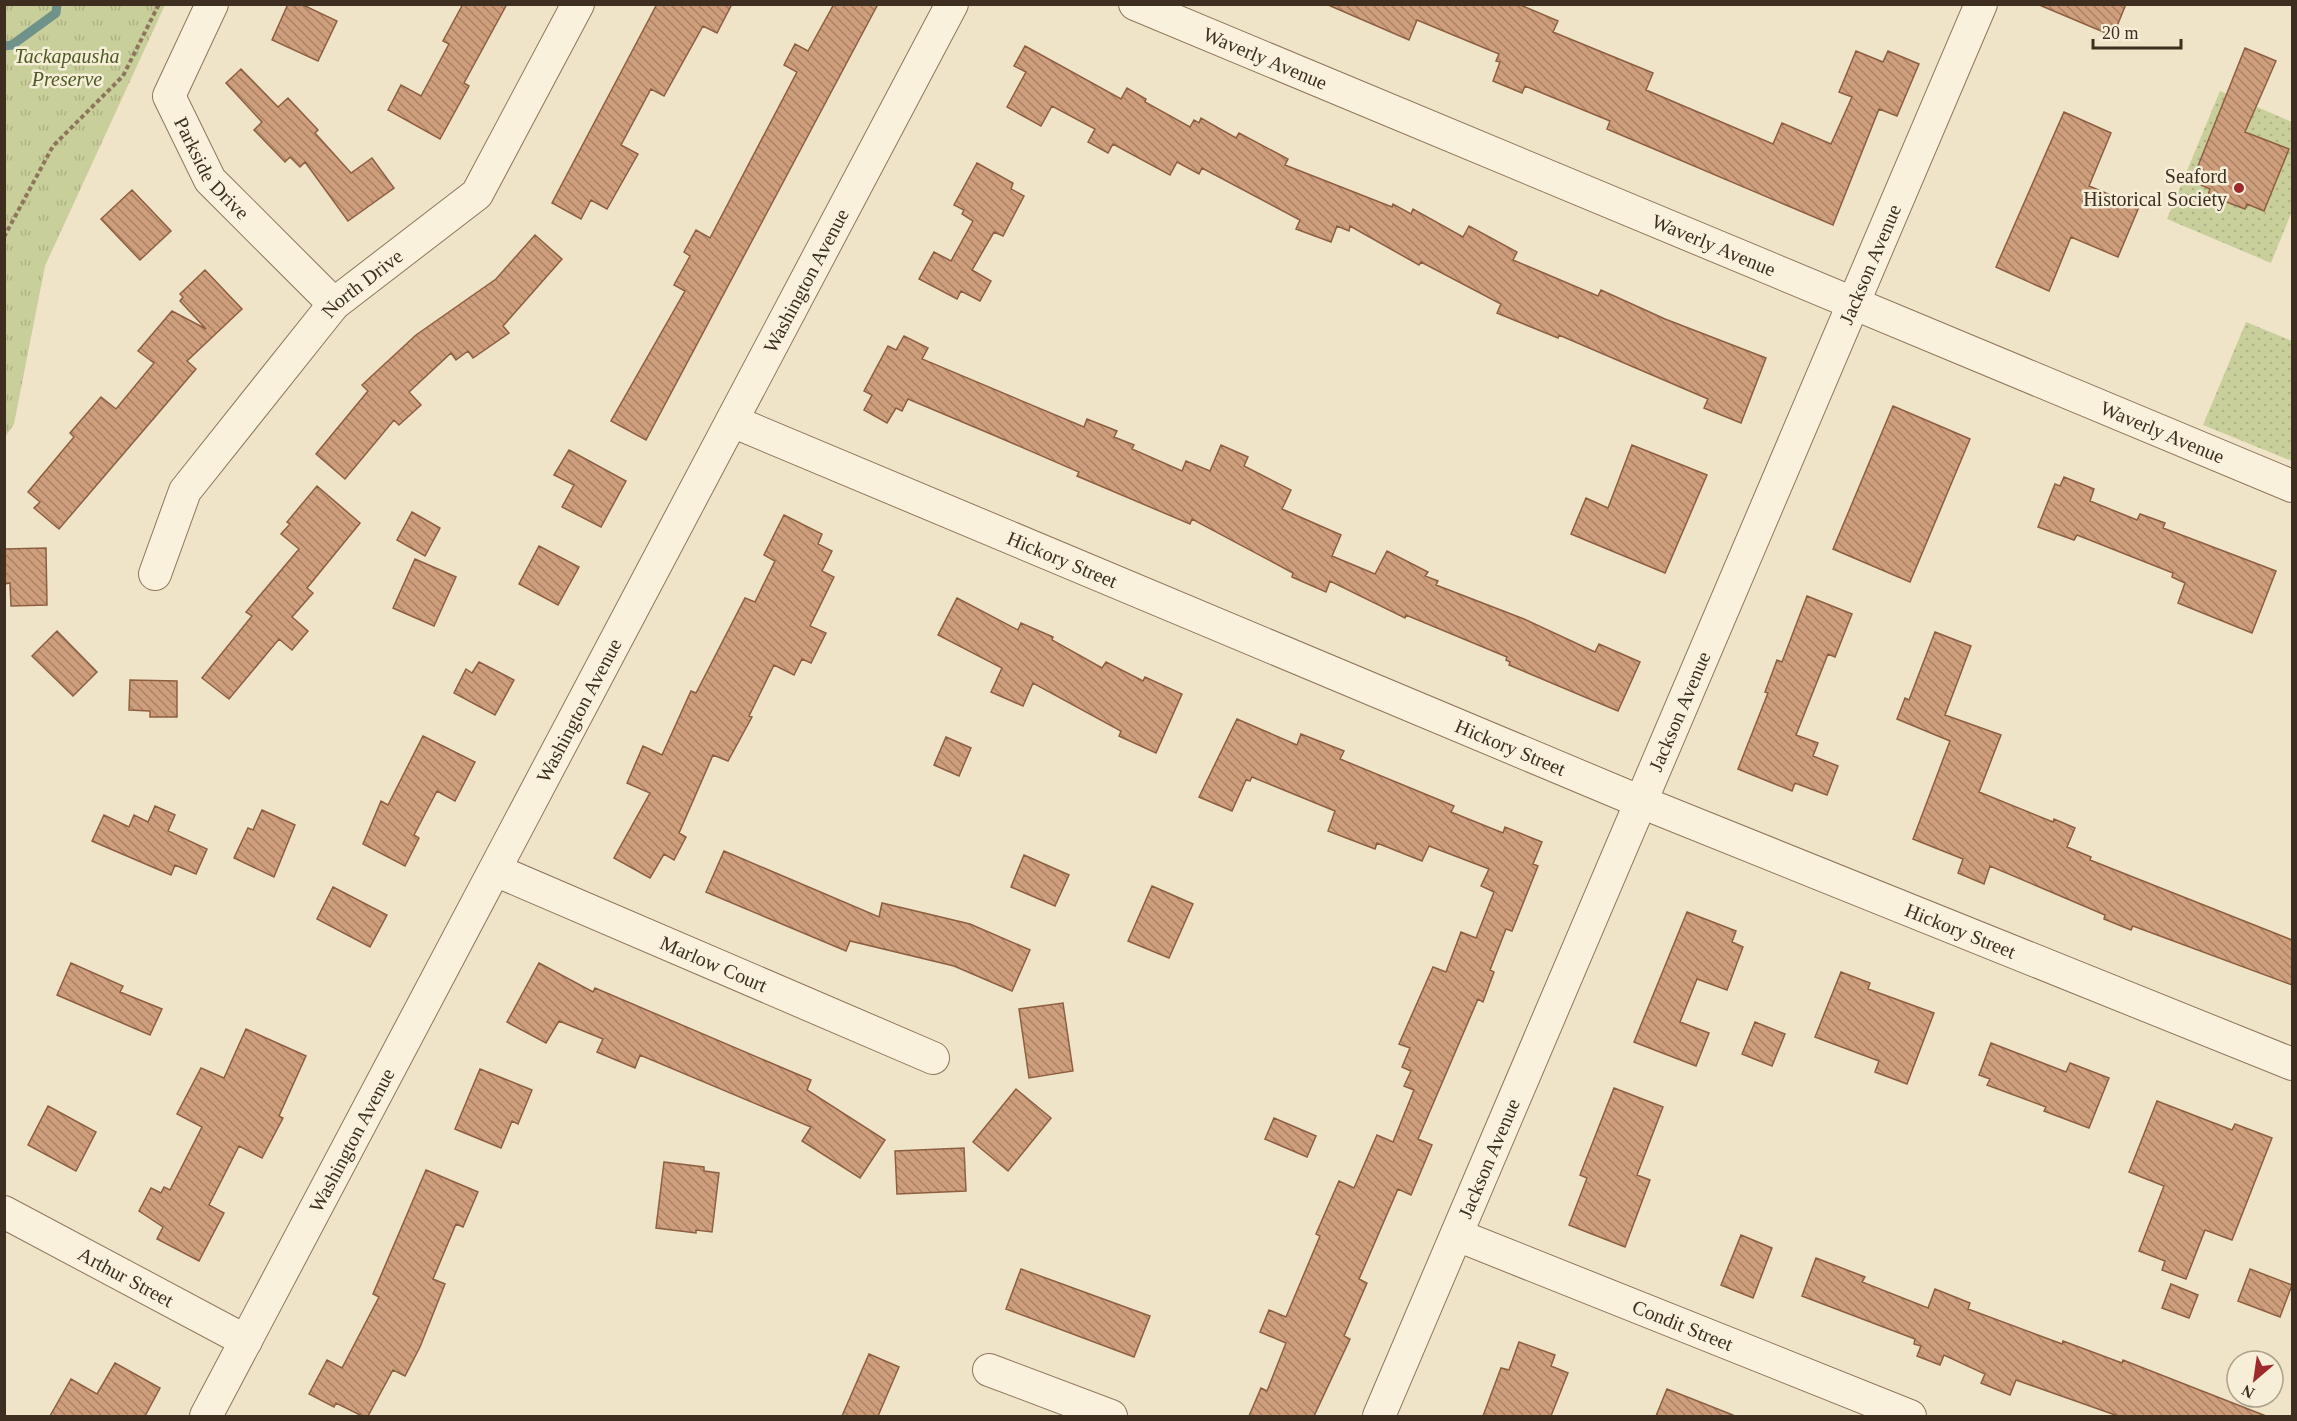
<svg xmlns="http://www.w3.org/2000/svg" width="2297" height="1421" font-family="Georgia,serif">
<defs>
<pattern id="grass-dots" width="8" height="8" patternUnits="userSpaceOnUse" patternTransform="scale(1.5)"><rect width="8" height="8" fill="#c9cf9b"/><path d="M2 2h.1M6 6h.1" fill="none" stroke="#aeb285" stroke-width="1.8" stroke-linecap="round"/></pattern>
<pattern id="park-tufts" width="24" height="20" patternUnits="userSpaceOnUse" patternTransform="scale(1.5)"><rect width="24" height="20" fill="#c9cf9b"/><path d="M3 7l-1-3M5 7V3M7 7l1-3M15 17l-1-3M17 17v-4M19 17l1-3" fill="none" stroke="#aeb285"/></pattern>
<pattern id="building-back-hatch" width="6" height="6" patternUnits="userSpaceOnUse" patternTransform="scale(1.5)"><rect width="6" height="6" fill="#cf9f7d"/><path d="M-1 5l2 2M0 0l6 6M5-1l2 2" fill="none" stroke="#a98266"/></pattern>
</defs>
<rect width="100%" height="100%" fill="#f0e4c8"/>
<!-- grass -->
<path fill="url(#grass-dots)" d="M2220,91L2292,122V211L2271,263L2167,219Z
M2246,322L2292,341V461L2203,425Z"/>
<!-- park -->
<path fill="url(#park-tufts)" d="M5,4L165,5L45,266L14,424L5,437Z"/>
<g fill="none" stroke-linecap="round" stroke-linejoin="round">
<!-- stream -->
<path stroke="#6f938a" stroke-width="9" d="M4,46L12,45L56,13L57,4"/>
</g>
<!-- building -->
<path fill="url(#building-back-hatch)" stroke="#8d5f41" stroke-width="1.5" d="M288,4H301L337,21L318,61L272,40Z
M463,4H507L464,83L469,86L440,139L388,110L401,85L421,96L449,44L443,41Z
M657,4H732L717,33L703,26L664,96L651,89L621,145L638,154L607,209L591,200L581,219L552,203Z
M834,4H878L646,440L611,421L685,291L674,285L690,256L684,252L696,230L710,238L797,72L784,65L795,44L808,51Z
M1326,4H1518L1558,21L1553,32L1653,73L1646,90L1773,144L1782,123L1831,144L1852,97L1839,92L1856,51L1883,62L1888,51L1919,64L1897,116L1879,109L1833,225L1607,129L1610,121L1525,86L1522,93L1493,81L1500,62L1496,61L1499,54L1417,20L1409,40Z
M2037,4H2126L2113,36Z
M1025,46L1121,99L1127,88L1146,99L1145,102L1190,127L1194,120L1199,123L1201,118L1236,138L1239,133L1288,159L1285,165L1392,207L1393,204L1411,214L1413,209L1463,237L1469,226L1517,252L1513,260L1598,296L1601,290L1665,319L1766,358L1741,423L1704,408L1708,399L1559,335L1558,338L1497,313L1501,304L1421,262L1419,265L1350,226L1349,231L1337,226L1331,242L1296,229L1300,220L1202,168L1199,174L1177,162L1170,175L1113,144L1108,153L1088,142L1095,129L1052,106L1041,126L1007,107L1026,72L1014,66Z
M2245,48L2276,61L2245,132L2289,149L2264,211L2247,204L2245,209L2208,195L2210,189L2192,181Z
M241,69L278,107L288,98L318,130L315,133L351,173L372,158L394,188L348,221L305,162L300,167L290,157L285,162L254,130L262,122L226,83Z
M2064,112L2111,133L2089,186L2139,207L2118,257L2071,237L2049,291L1996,267Z
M977,163L1013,183L1011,189L1024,196L1003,236L994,232L972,270L991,281L980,301L961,291L957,299L919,279L934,252L951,261L973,221L962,214L964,210L954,205Z
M132,190L171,231L140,260L101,219Z
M535,235L562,259L503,326L509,333L473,358L468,351L456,360L451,353L409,392L421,405L399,425L394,420L345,479L316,454L368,391L362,385L416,335L496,279Z
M205,270L242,309L187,361L196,369L59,529L34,508L40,502L28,492L74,437L70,433L101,397L116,409L154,363L138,351L172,311L206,329L180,301L183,297L180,294Z
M904,336L928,348L922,359L1084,427L1087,419L1117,431L1114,437L1134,445L1132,449L1182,471L1186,461L1210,471L1221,445L1248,457L1244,466L1291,490L1282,509L1341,535L1332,556L1375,574L1387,551L1428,572L1425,576L1438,581L1436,585L1524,619L1595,652L1599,644L1640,662L1618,711L1509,665L1510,662L1506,660L1507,657L1406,615L1405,618L1330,581L1326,592L1292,577L1293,573L1192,519L1190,524L1077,476L1079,472L998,437L908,399L902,411L896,408L887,423L864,410L872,395L864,391L888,346L896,350Z
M1893,406L1970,439L1910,582L1833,549Z
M1632,445L1707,475L1665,573L1571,534L1586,498L1608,508Z
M569,450L626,481L601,527L562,507L574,485L554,475Z
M2064,477L2094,489L2090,501L2137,520L2140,514L2165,523L2163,528L2276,571L2252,633L2178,603L2185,583L2172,577L2173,573L2077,535L2074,540L2038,527L2055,484L2060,486Z
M317,486L360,523L307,588L313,593L292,617L308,631L292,650L279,639L229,699L202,678L252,616L246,612L299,549L281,534L290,524L287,522Z
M412,512L440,528L425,556L397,540Z
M784,515L822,534L818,544L832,551L822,571L834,577L810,626L826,633L811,663L802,659L794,675L774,665L749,716L752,717L728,761L713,755L679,833L686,837L674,860L664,854L650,878L614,858L650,793L627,783L643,746L662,755L691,691L696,693L745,598L755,602L775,561L764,555Z
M539,546L579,567L558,605L519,584Z
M46,548L47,605L11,606L10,583L4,584V549Z
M415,559L456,577L434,626L393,608Z
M1807,596L1852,614L1835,657L1828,654L1796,735L1818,743L1813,756L1838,766L1827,795L1795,783L1792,791L1738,769L1768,693L1765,692L1777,660L1782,662Z
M957,598L1018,630L1021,623L1053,637L1052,640L1102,668L1106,662L1143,681L1145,677L1182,694L1156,753L1119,736L1121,731L1033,683L1023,706L991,692L1002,668L938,635Z
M57,631L97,672L73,696L32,656Z
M1935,632L1971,646L1945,715L2001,735L1979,792L2053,822L2054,819L2075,828L2067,847L2091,857L2090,860L2292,940V985L2133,926L2131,930L2104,919L2105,915L1990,866L1984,884L1958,873L1963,859L1913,839L1950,741L1897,719L1905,698L1909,700Z
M479,662L514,680L495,715L454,693L466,669L472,673Z
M130,680L177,681V717H150V711L129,710Z
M1237,719L1297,745L1301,734L1344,751L1340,759L1454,806L1451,812L1503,833L1505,827L1542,842L1533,864L1538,866L1512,931L1506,929L1490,970L1494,972L1483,1002L1478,999L1418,1139L1432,1145L1411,1195L1398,1189L1359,1279L1367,1283L1344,1336L1350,1339L1314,1416H1249L1261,1388L1267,1391L1286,1343L1260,1332L1269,1310L1286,1317L1320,1236L1316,1234L1339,1181L1354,1188L1377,1135L1393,1142L1414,1090L1404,1086L1411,1071L1402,1067L1410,1048L1399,1044L1433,967L1446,972L1461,932L1476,938L1494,892L1481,886L1489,869L1429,846L1422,861L1377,843L1375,849L1328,831L1335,811L1252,777L1250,781L1246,780L1232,811L1199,797Z
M423,736L475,762L455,801L437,791L414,835L419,838L405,866L363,844L381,801L388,805Z
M946,737L971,748L959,776L934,765Z
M155,806L175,815L168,831L207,849L196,874L175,865L171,875L92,841L104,815L129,827L134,815L148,822Z
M262,810L295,825L274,877L234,858L248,828L253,830Z
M724,851L879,917L882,903L970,924L1030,950L1012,991L954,966L850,941L846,951L706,892Z
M1024,855L1069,875L1055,906L1011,887Z
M1152,886L1193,904L1169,958L1128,941Z
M333,887L387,915L370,947L317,919Z
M1687,912L1736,931L1732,942L1743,947L1727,990L1697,979L1680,1022L1709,1033L1696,1066L1634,1042Z
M71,963L123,986L120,992L162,1009L150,1035L57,995Z
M539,963L593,992L595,988L811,1080L807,1090L885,1140L860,1178L802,1141L811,1127L640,1055L635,1068L597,1052L603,1039L559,1021L546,1043L507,1022Z
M1841,972L1870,983L1868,989L1934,1013L1907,1084L1875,1072L1879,1061L1815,1037Z
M1063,1003L1073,1071L1029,1078L1019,1009Z
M1755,1022L1785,1034L1772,1066L1742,1054Z
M246,1029L306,1056L279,1116L283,1118L262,1158L239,1146L209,1205L224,1213L199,1261L157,1239L163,1227L139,1211L151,1188L161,1193L164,1187L170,1190L202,1127L177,1114L201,1068L224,1078Z
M1991,1043L2066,1072L2070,1063L2109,1078L2089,1128L2044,1111L2046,1107L1987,1085L1990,1079L1979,1075Z
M480,1069L532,1090L518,1124L512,1121L501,1148L455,1129Z
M1614,1088L1663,1107L1637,1175L1650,1180L1625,1247L1569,1225L1587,1178L1580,1175Z
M1016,1089L1051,1118L1008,1171L973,1142Z
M2157,1101L2232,1130L2235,1124L2272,1138L2232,1240L2205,1230L2186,1279L2162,1270L2165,1261L2139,1251L2164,1186L2129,1172Z
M48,1106L96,1132L76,1171L28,1145Z
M1274,1118L1316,1136L1307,1157L1265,1139Z
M964,1148L966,1191L897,1194L895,1151Z
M664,1162L704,1167V1171L719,1173L712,1232L696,1230V1233L656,1228Z
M426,1170L478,1192L463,1227L456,1224L433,1279L445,1284L420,1347L405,1376L393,1370L368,1416H362L336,1403L334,1407L309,1394L327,1360L342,1368L379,1297L373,1294Z
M1741,1235L1772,1248L1753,1298L1721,1285Z
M1816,1258L1865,1277L1862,1282L1928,1308L1935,1289L1970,1303L1968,1309L2062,1344L2063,1341L2122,1363L2123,1360L2266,1416H2118L2016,1380L2010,1395L1981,1383L1985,1374L1944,1355L1940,1365L1917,1356L1921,1346L1914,1344L1915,1339L1802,1296Z
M1021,1269L1150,1316L1134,1357L1006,1309Z
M2250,1269L2292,1285L2280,1317L2238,1301Z
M2171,1284L2198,1295L2189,1318L2162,1308Z
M1519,1342L1555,1355L1551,1366L1568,1373L1551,1416H1483L1501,1368L1509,1370Z
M869,1354L899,1367L878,1416H842Z
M115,1363L160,1388L145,1416H50L71,1379L97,1394Z
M1667,1389L1733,1415V1416H1656Z"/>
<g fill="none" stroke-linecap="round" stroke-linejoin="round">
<defs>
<g id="minor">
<path id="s1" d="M212,4L169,96L210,180L334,304"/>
<path id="s2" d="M1135,4L2292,486"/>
<path id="s3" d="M732,421L1641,802L2292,1064"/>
<path id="s4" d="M155,574L185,491L334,304L477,194L578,4"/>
<path id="s5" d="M495,870L933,1058"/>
<path id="s6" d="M4,1212L246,1341"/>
<path id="s7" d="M1457,1235L1910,1416"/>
<path d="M989,1370L1111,1416"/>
<path id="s8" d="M206,1416L952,4"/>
<path id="s9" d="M1379,1416L1981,4"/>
</g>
</defs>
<!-- minor casing -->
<use href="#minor" stroke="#8d765c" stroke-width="34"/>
<!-- path -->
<path stroke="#8d765c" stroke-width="4" stroke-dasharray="4.5 3" stroke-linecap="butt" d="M4,237L53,146L123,76L159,4
M4,288V291"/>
<!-- minor -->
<use href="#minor" stroke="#faf1dc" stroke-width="32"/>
</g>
<!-- markers -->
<circle fill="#9e2a2b" stroke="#f7eed8" stroke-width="2" cx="2239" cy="188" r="6"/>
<g text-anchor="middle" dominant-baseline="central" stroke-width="5" stroke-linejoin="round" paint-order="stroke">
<!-- park labels -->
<g font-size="20" font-style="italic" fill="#4d5a26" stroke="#f7eed8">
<text x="67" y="56">Tackapausha<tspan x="67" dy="23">Preserve</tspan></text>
</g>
<!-- street labels -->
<g font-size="20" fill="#3d2e20" stroke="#f7eed8">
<text stroke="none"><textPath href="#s2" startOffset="141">Waverly Avenue</textPath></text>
<text stroke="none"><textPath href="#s1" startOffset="186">Parkside Drive</textPath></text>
<text stroke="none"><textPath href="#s2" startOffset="627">Waverly Avenue</textPath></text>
<text stroke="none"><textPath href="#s9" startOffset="1252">Jackson Avenue</textPath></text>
<text stroke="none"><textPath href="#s8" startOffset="1284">Washington Avenue</textPath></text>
<text stroke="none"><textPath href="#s4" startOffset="362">North Drive</textPath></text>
<text stroke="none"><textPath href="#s2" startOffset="1113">Waverly Avenue</textPath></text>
<text stroke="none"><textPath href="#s3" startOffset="358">Hickory Street</textPath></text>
<text stroke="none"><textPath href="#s9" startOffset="766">Jackson Avenue</textPath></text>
<text stroke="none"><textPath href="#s8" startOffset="798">Washington Avenue</textPath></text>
<text stroke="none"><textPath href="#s3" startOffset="844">Hickory Street</textPath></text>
<text stroke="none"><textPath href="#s3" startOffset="1330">Hickory Street</textPath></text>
<text stroke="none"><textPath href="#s5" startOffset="238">Marlow Court</textPath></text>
<text stroke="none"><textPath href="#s8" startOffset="312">Washington Avenue</textPath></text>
<text stroke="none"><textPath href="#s9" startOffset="280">Jackson Avenue</textPath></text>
<text stroke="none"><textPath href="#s6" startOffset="138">Arthur Street</textPath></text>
<text stroke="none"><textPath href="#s7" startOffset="243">Condit Street</textPath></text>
</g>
<!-- poi labels -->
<g font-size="20" fill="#3d2e20" stroke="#f7eed8" text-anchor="end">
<text x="2227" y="176">Seaford<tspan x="2227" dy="23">Historical Society</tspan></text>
</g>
</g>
<!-- border -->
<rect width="2297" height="1421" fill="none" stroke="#3d2e20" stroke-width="12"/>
<!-- north arrow -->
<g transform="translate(2255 1379) rotate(209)"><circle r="28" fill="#f7eed8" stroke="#ada18e" stroke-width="1.5"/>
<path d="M0-4.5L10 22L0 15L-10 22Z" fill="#9e2a2b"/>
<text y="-9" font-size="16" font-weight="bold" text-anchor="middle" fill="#3d2e20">N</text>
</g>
<!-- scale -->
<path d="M2093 39v9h88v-9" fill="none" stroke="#3d2e20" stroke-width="3"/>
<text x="2102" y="39" font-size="18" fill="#3d2e20" stroke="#f7eed8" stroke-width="4.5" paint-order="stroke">20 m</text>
</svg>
